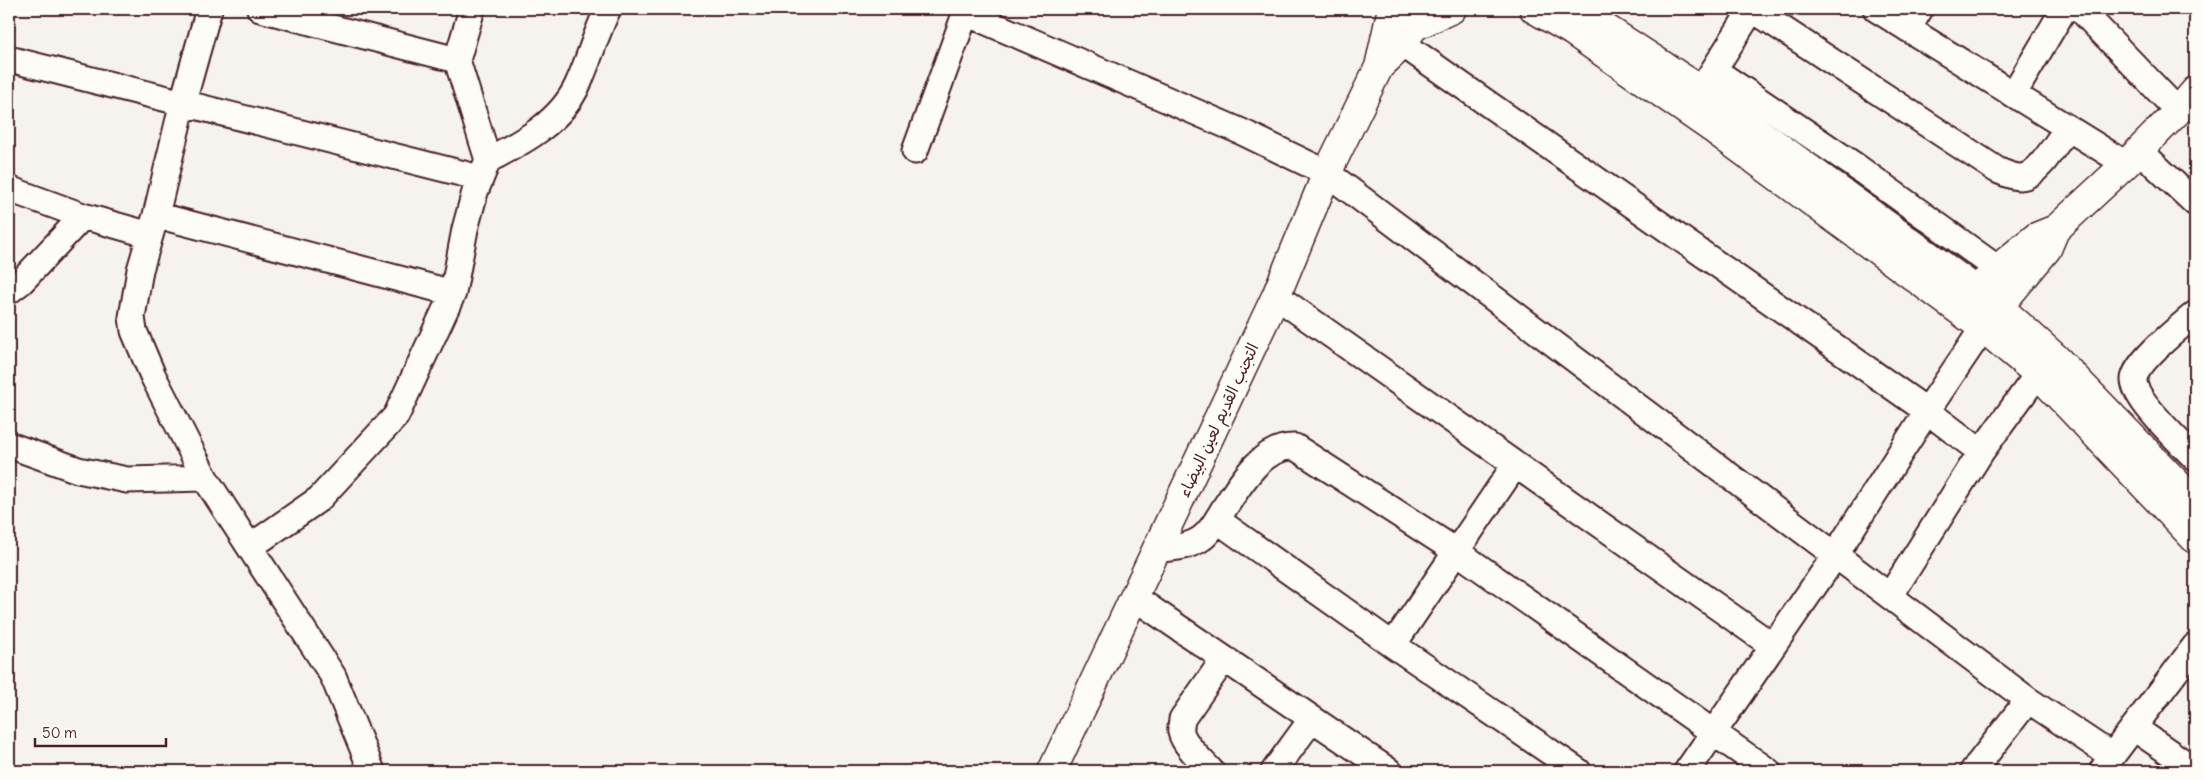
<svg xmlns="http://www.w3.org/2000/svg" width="2204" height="780" font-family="Delius,'Playpen Sans Arabic',sans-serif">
<rect width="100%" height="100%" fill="#f6f3ef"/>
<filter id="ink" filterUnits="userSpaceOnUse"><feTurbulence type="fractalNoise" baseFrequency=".02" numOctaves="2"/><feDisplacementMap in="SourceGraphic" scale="10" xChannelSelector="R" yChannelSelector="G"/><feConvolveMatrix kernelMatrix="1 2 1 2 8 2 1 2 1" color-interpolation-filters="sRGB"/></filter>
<g filter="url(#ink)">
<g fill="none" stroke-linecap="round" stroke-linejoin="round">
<defs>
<path id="minor" d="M209,9L183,102L156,215L140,270L132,317L134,331L153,376L205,478L333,676L372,771
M260,9L457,60L472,9
M1752,9L1997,170C2004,173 2012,177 2020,177C2038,177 2057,142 2067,128
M1876,9L2126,164
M2080,9L2178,111
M966,13L1242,132L1327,173L2028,700L2112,756L2102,771
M1908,29L1920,9
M1387,33L1927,411L1981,452L1890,596
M9,59L480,178
M457,60L488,160
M1714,70L1854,165L1998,269
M1705,84L1752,9
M2013,95L2064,9
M2139,150L2195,203
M915,151L967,9
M9,189L83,216L150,235
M156,215L453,293
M9,291L21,282L83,216
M1276,296L1773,646
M2195,314C2182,325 2133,364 2134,380C2134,400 2181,443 2195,458
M9,445L78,470L127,480L205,478
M1981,452L2050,357
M1217,520L1393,645L1578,771
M250,547L319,499L396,416L453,293L465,229L475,192L488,160C523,142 561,122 578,84C589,60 596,33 608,9
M1158,549C1173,548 1190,547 1202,538C1212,531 1219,516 1225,507C1241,483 1263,445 1295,447L1456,551L1768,771
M1135,598L1389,771
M1393,645L1515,465
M2134,728L2195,770
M2112,756L2195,646
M1211,771C1202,761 1184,745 1181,732C1180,728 1182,723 1182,719L1224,659
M1274,771L1312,719
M1687,771L1828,566L1927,411L1983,328
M1973,771L2028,700"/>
<path id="major" d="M1534,9L1572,31L1713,129L1983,328L2037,373L2195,539
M1576,9L1701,90L1998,306L2056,358L2195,502
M1413,27L1452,9
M1379,67L1404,43L1424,9
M1964,304L1976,290L2008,260L2036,237L2056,229L2126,164L2178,111L2195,91
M1987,321L2047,249L2055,230
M1052,771L1276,296L1327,173L1379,67L1390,17L1395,9"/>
</defs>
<!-- minor casing -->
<use href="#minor" stroke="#4a1f2b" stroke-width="29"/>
<!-- major casing -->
<use href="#major" stroke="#4a1f2b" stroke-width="31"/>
<!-- minor -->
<use href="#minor" stroke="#fdfcf7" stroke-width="25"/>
<!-- major -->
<use href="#major" stroke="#fdfcf7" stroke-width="28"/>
</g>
</g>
<g text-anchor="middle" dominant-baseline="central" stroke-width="5" stroke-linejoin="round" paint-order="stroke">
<!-- street labels -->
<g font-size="16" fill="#4a1f2b" stroke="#fdfcf7">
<text transform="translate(1218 420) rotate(-65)">التجنب القديم لعين البيضاء</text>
</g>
</g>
<!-- margin -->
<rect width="2204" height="780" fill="none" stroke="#fdfcf7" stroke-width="30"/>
<rect x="15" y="15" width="2174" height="750" fill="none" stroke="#4a1f2b" stroke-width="2" filter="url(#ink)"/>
<!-- scale -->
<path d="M35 738v8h131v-8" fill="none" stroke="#4a1f2b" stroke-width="2.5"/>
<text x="42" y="738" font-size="15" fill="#4a1f2b" stroke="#fdfcf7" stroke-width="4" paint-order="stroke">50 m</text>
</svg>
